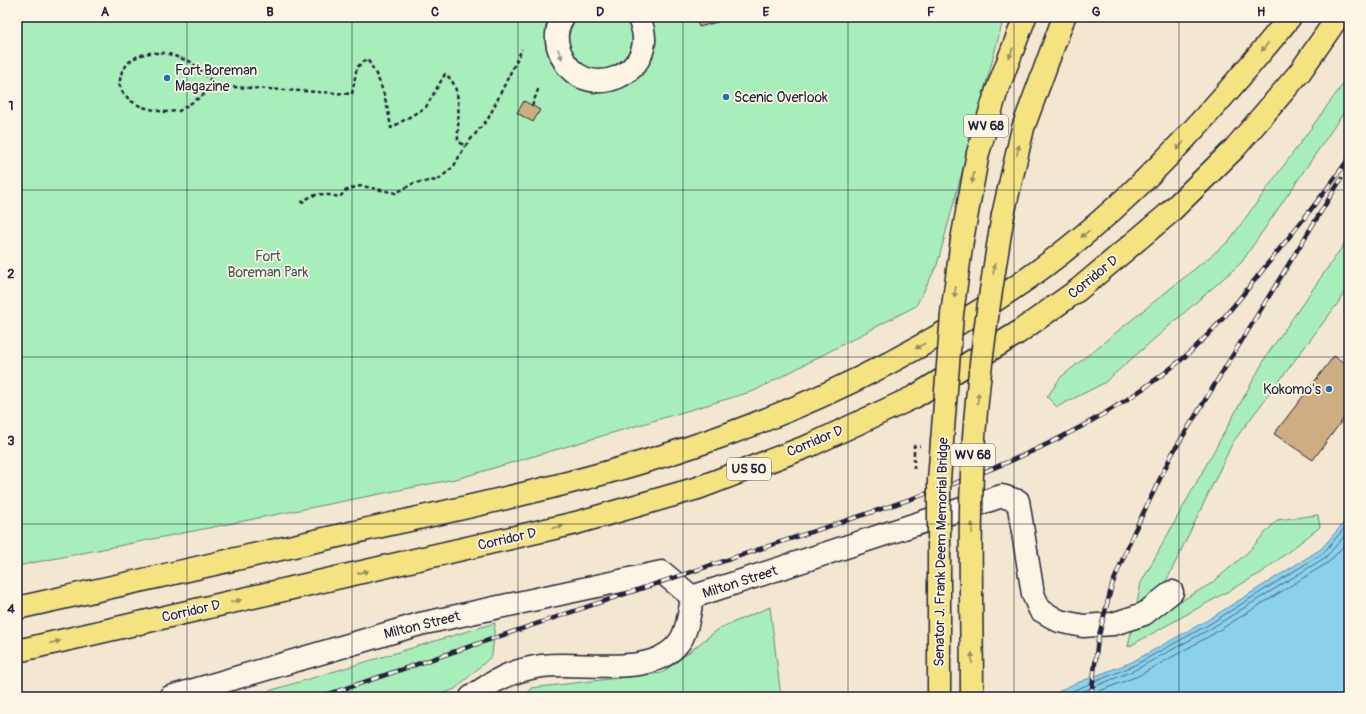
<svg xmlns="http://www.w3.org/2000/svg" width="1366" height="714" font-family="Pangolin,sans-serif">
<rect width="100%" height="100%" fill="#f3e7d1"/>
<filter id="ink" filterUnits="userSpaceOnUse"><feTurbulence type="fractalNoise" baseFrequency=".025" numOctaves="2"/><feDisplacementMap in="SourceGraphic" scale="8" xChannelSelector="R" yChannelSelector="G"/><feConvolveMatrix kernelMatrix="1 2 1 2 8 2 1 2 1" color-interpolation-filters="sRGB"/></filter>
<g filter="url(#ink)">
<!-- green -->
<path fill="#a8eeba" stroke="#65887a" d="M17,17H1004L937,265L916,306L754,391L460,478L17,566Z
M1349,76V105L1241,263L1104,383L1057,407L1047,397L1061,377L1228,242Z
M1349,237V284L1338,303L1233,442L1165,584L1181,601L1212,583L1247,553L1277,520L1318,515L1320,527L1261,573L1128,647L1141,583L1267,355Z
M770,607L781,697H526L531,688L662,673L720,628Z
M495,623L492,656L455,689L435,697H249Z"/>
<!-- water -->
<path fill="#8bd1ec" stroke="#618ba5" d="M1349,517V697H1049L1069,686L1132,662L1206,621L1321,549Z"/>
<g fill="none" stroke-linecap="round" stroke-linejoin="round">
<!-- shore -->
<path stroke="#4c6882" stroke-width="1" d="M1058,697L1133,666L1208,625L1323,553L1349,523
M1069,697L1135,670L1210,629L1326,557L1349,531
M1084,697L1138,676L1213,634L1329,562L1349,540"/>
</g>
<!-- building -->
<path fill="#cfad82" stroke="#22223b" d="M696,17H728V19L699,27Z
M524,101L540,110L533,122L517,113Z
M1334,356L1349,366V411L1313,460L1274,434Z"/>
<g fill="none" stroke-linecap="round" stroke-linejoin="round">
<defs>
<path id="street" d="M563,17C556,27 555,41 560,52C582,110 667,72 638,17
M170,697L420,624L662,572L692,597L1002,496L1018,501L1033,594L1040,610L1059,621L1083,626L1113,624L1144,614L1172,592
M471,697C495,680 512,670 542,666C583,660 657,681 682,638C688,626 690,611 692,597"/>
<path id="highway" d="M1003,215L1023,128L1064,17
M962,240L978,153L996,93L1025,17
M17,608C133,583 248,556 364,530C486,503 610,477 728,434C827,398 924,349 1011,290C1121,216 1207,119 1290,17
M17,651L576,523L698,488L811,445L914,397L1016,334L1078,290L1168,214L1235,148L1300,72L1338,17"/>
</defs>
<!-- street casing -->
<use href="#street" stroke="#22223b" stroke-width="25"/>
<!-- highway casing -->
<use href="#highway" stroke="#22223b" stroke-width="25"/>
<!-- path -->
<path stroke="#22223b" stroke-width="2.5" stroke-dasharray="4 3" stroke-linecap="butt" d="M217,86L191,62L166,53H149L138,56L129,62L122,71L119,84L123,93L131,101L142,107L163,112L179,111L217,86L352,94L357,67L367,59C382,81 387,102 391,128L426,107L445,74C464,87 457,120 458,141L465,146L488,119L522,49
M532,106L539,87
M301,203C316,191 322,194 340,197L345,191L355,187L362,186L396,193L414,183L438,180L454,166L465,146
M914,469V446H920"/>
<!-- street -->
<use href="#street" stroke="#fcf5e5" stroke-width="22"/>
<!-- highway -->
<use href="#highway" stroke="#f5e382" stroke-width="22"/>
<defs>
<path id="rail" d="M320,697C466,648 611,598 757,550C904,500 1059,461 1181,360C1213,333 1239,300 1265,267C1294,231 1323,196 1349,158
M1091,697L1098,639L1112,585L1133,534L1172,454L1341,179"/>
</defs>
<!-- rail casing -->
<use href="#rail" stroke="#22223b" stroke-width="4.5"/>
<!-- rail -->
<use href="#rail" stroke="#fcf5e5" stroke-width="3" stroke-dasharray="9" stroke-linecap="butt"/>
<defs>
<path id="highway-bridge" d="M939,697V480L952,314L962,240
M972,697C972,611 968,523 974,437C979,362 991,289 1003,215"/>
</defs>
<!-- highway-bridge casing -->
<use href="#highway-bridge" stroke="#22223b" stroke-width="25" stroke-linecap="butt"/>
<!-- highway-bridge -->
<use href="#highway-bridge" stroke="#f5e382" stroke-width="22"/>
</g>
<!-- one-way arrows -->
<defs><path id="oneway-solid" d="M-6-.8H1V-3.2L6.5 0L1 3.2V.8H-6Z"/></defs>
<g fill="#968c62">
<use href="#oneway-solid" transform="translate(1265 47) rotate(129)"/>
<use href="#oneway-solid" transform="translate(1011 53) rotate(110)"/>
<use href="#oneway-solid" transform="translate(1180 146) rotate(132)"/>
<use href="#oneway-solid" transform="translate(1018 150) rotate(-77)"/>
<use href="#oneway-solid" transform="translate(973 178) rotate(101)"/>
<use href="#oneway-solid" transform="translate(1085 234) rotate(141)"/>
<use href="#oneway-solid" transform="translate(994 269) rotate(-81)"/>
<use href="#oneway-solid" transform="translate(955 292) rotate(98)"/>
<use href="#oneway-solid" transform="translate(920 346) rotate(151)"/>
<use href="#oneway-solid" transform="translate(978 398) rotate(-84)"/>
<use href="#oneway-solid" transform="translate(558 527) rotate(-13)"/>
<use href="#oneway-solid" transform="translate(972 528) rotate(-89)"/>
<use href="#oneway-solid" transform="translate(363 572) rotate(-13)"/>
<use href="#oneway-solid" transform="translate(236 601) rotate(-13)"/>
<use href="#oneway-solid" transform="translate(55 642) rotate(-13)"/>
<use href="#oneway-solid" transform="translate(972 658) rotate(-91)"/>
</g>
<use fill="#9a9698" href="#oneway-solid" transform="translate(560 54) rotate(67)"/>
</g>
<!-- grid -->
<path fill="none" stroke="#22223b" stroke-width="1" stroke-opacity="0.55" d="M187,17V697M352,17V697M518,17V697M683,17V697M848,17V697M1014,17V697M1179,17V697M17,190H1349M17,357H1349M17,524H1349"/>
<!-- markers -->
<g fill="#1f6fb2" stroke="#fcf5e5" stroke-width="1.5">
<circle cx="167" cy="78" r="4"/>
<circle cx="726" cy="97" r="4"/>
<circle cx="1329" cy="389" r="4"/>
</g>
<g text-anchor="middle" dominant-baseline="central" stroke-width="3.5" stroke-linejoin="round" paint-order="stroke">
<!-- shield labels -->
<g fill="#fcf5e5" stroke="#63616e" stroke-width="1">
<rect x="964" y="115" width="44" height="22" rx="3"/>
<rect x="951" y="444" width="44" height="22" rx="3"/>
<rect x="727" y="458" width="44" height="22" rx="3"/>
</g>
<g font-size="13" font-weight="bold" fill="#22223b">
<text x="986" y="126">WV 68</text>
<text x="973" y="455">WV 68</text>
<text x="749" y="469">US 50</text>
</g>
<!-- poi labels -->
<g font-size="14" fill="#22223b" stroke="#fcf5e5" text-anchor="start">
<text x="175" y="70">Fort Boreman<tspan x="175" dy="16">Magazine</tspan></text>
<text x="734" y="97">Scenic Overlook</text>
<text x="1321" y="389" text-anchor="end">Kokomo's</text>
</g>
<!-- park labels -->
<g font-size="14" fill="#44555b" stroke="#fcf5e5">
<text x="268" y="256">Fort<tspan x="268" dy="16">Boreman Park</tspan></text>
</g>
<!-- street labels -->
<g font-size="14" fill="#22223b" stroke="#fcf5e5">
<text transform="translate(1093 277) rotate(-39)">Corridor D</text>
<text transform="translate(815 441) rotate(-23)">Corridor D</text>
<text transform="translate(507 539) rotate(-13)">Corridor D</text>
<text transform="translate(941 552) rotate(-89)">Senator J. Frank Deem Memorial Bridge</text>
<text transform="translate(740 582) rotate(-18)">Milton Street</text>
<text transform="translate(191 611) rotate(-13)">Corridor D</text>
<text transform="translate(422 625) rotate(-14)">Milton Street</text>
</g>
</g>
<!-- margin -->
<rect width="1366" height="714" fill="none" stroke="#fcf5e5" stroke-width="44"/>
<rect x="22" y="22" width="1322" height="670" fill="none" stroke="#22223b" stroke-width="1.5"/>
<g font-size="13" text-anchor="middle" font-weight="bold" fill="#22223b">
<text x="105" y="16">A</text>
<text x="270" y="16">B</text>
<text x="435" y="16">C</text>
<text x="600" y="16">D</text>
<text x="766" y="16">E</text>
<text x="931" y="16">F</text>
<text x="1096" y="16">G</text>
<text x="1261" y="16">H</text>
<text x="11" y="110">1</text>
<text x="11" y="278">2</text>
<text x="11" y="445">3</text>
<text x="11" y="613">4</text>
</g>
</svg>
